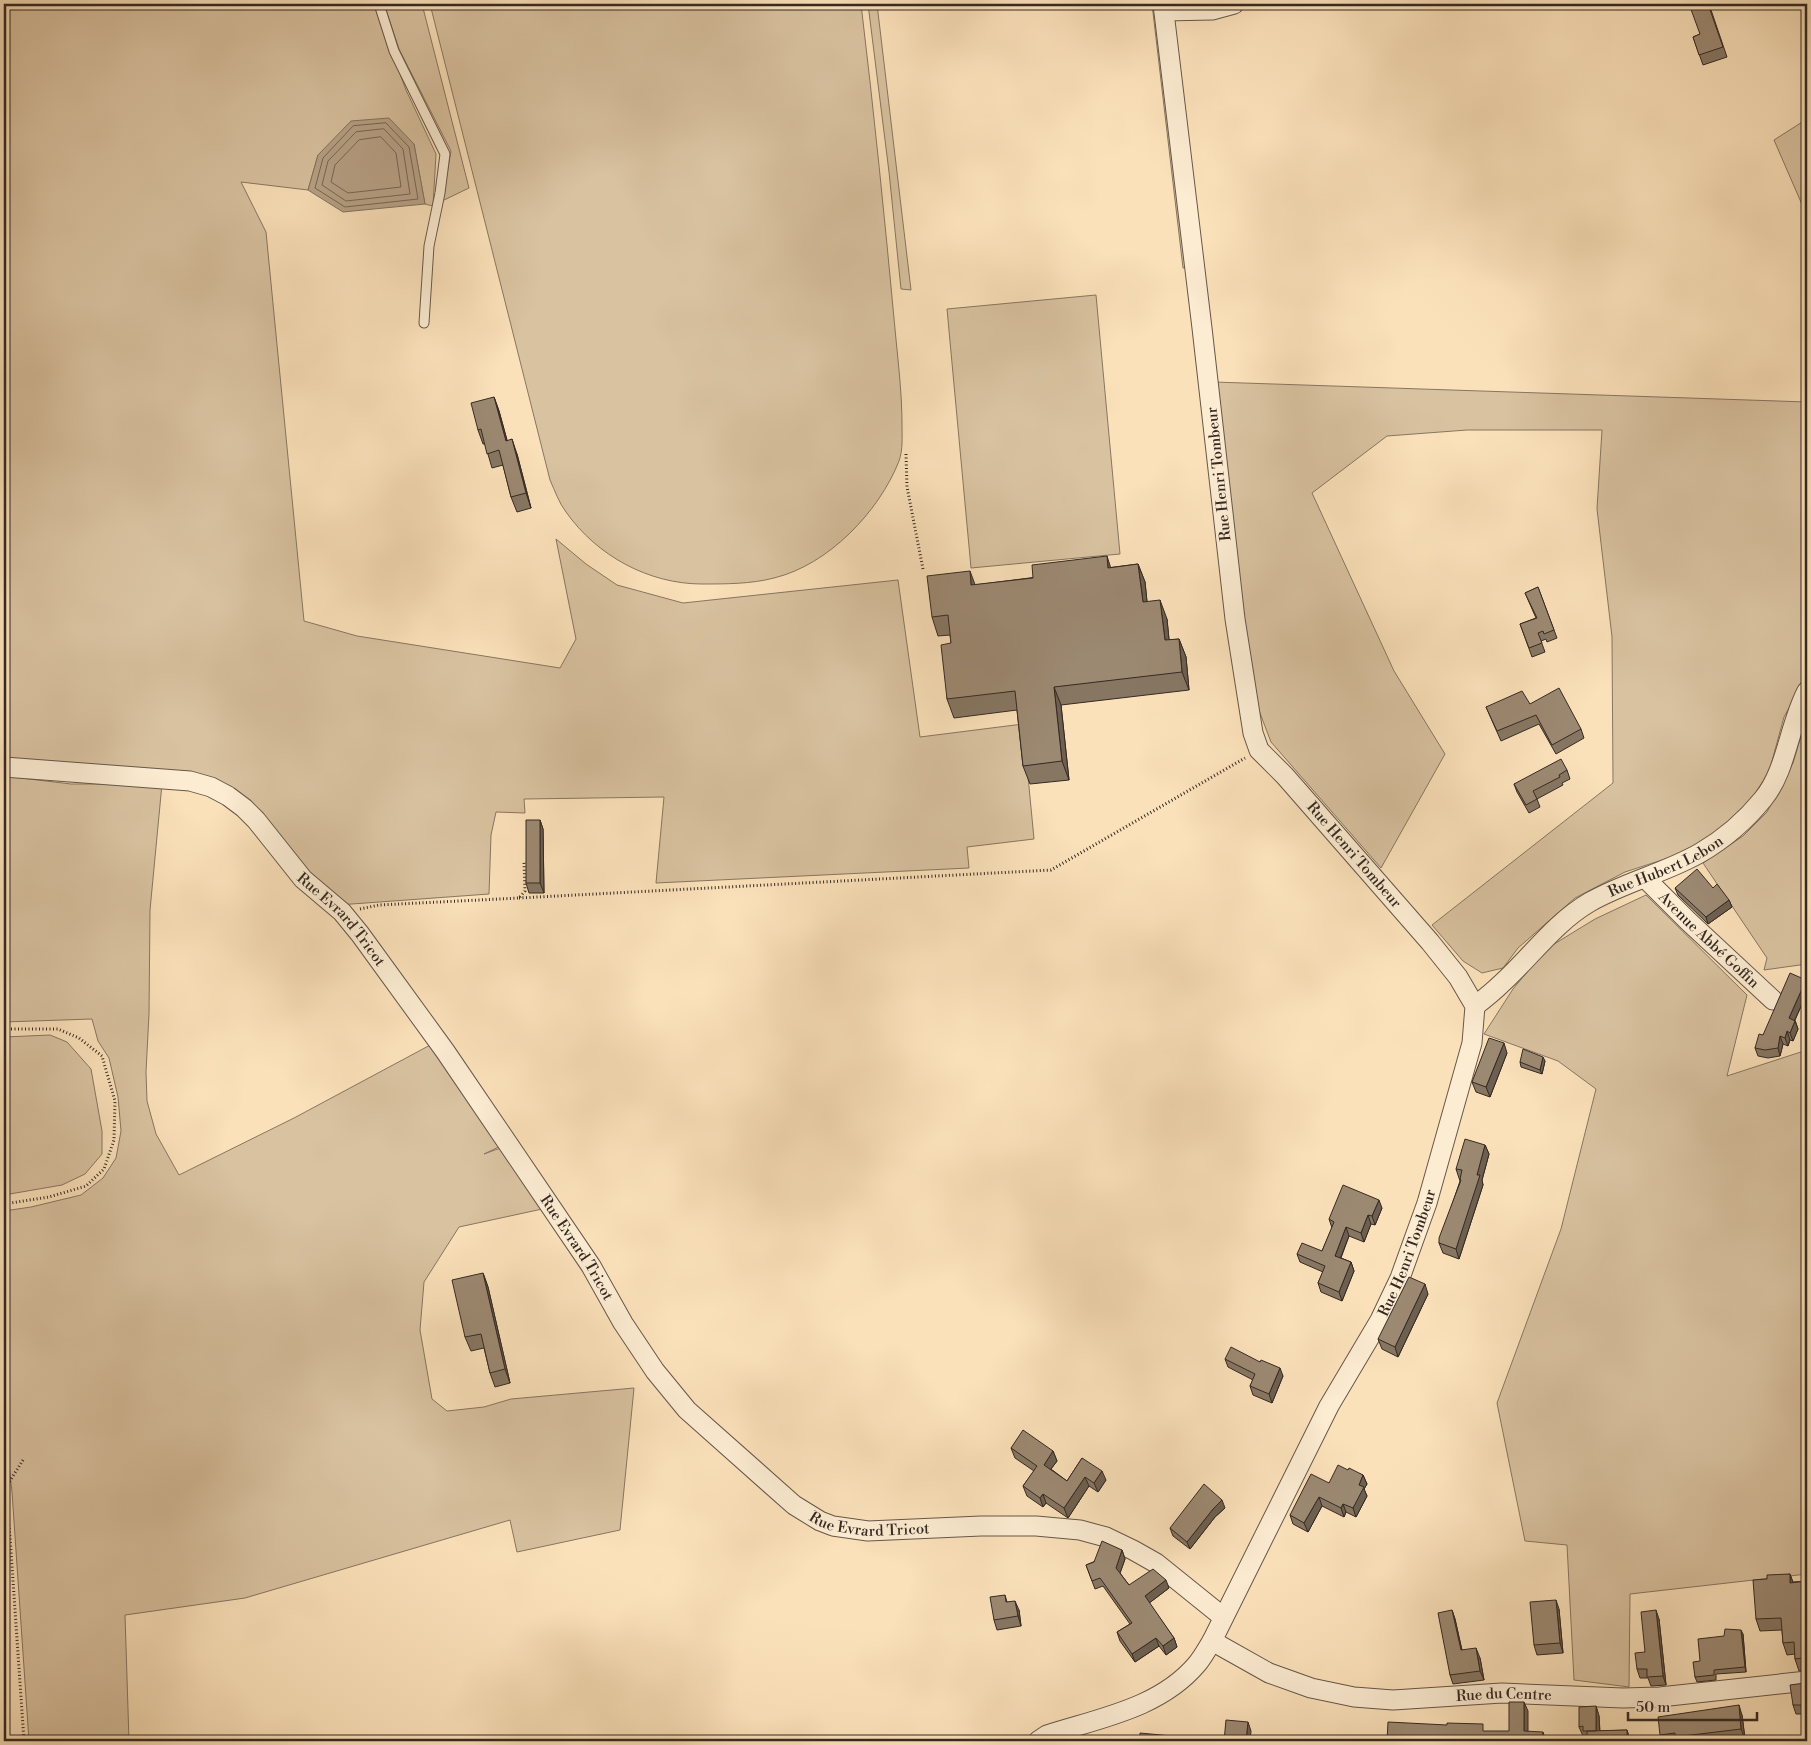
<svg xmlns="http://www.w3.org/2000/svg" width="1811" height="1745" font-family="'Libre Bodoni',serif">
<rect width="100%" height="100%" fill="#fbe1ba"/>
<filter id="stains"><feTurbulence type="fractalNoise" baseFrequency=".004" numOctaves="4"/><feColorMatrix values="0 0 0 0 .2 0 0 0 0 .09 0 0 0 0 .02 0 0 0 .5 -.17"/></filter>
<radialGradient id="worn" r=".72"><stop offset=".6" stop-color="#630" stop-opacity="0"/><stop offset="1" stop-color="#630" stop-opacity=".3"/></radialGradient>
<!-- green -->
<path fill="#d9c2a0" stroke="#877662" d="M4,4H374L406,90L436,154L433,206L425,204L414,144L318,155L308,190L241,182L266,232L304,621L357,636L560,668L576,639L556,539L586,564L617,585L683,603L898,580L920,737L1023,724L1034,839L967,847L969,868L656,883L664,797L524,799L525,813L496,812L491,835L489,894L338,905L230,789L4,762Z
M384,4H422L469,188L442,201L451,151L399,49Z
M430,4H861C874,112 885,221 895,329C898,361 902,393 902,425C902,436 903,450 899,461C879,512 828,565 774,578C751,584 726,584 702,584C649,584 597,556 566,512C559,503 555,491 550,480Z
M868,4H877L911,290L901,289L889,172Z
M1152,4H1157L1189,268H1183Z
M1807,119V216L1774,140Z
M1096,295L1120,554L971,568L947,309Z
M1214,382L1807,402V675L1784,717L1769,772L1747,806L1699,848L1625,872L1575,898L1518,948L1503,968L1482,973L1463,961L1432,925L1613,783L1612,637L1597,509L1602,430H1467L1387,436L1312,493L1394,671L1445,754L1381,868L1271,742L1255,700Z
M1807,716V964L1764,970L1767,958L1703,863L1743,836L1767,812L1793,763Z
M4,776L71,784H162L150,910L149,1014L146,1072L147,1101L156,1134L179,1175L294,1118L434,1043L505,1144L484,1154L506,1146L547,1208L459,1227L424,1282L420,1330L432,1399L447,1411L484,1407L511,1399L634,1388L620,1530L517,1552L510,1520L245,1598L125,1615L129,1741H29L12,1492L4,1424V1211L31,1207L81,1195L103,1178L116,1158L121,1131L118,1097L109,1058L98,1041L92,1019L4,1022Z
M1646,895L1747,995L1727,1076L1807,1050V1574L1630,1594L1629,1687L1574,1680L1567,1545L1525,1541L1497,1403L1561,1229L1596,1089L1558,1061L1484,1034L1513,989L1546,949L1595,919Z
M50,1035L67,1042L91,1069L102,1131V1154L85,1174L62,1185L4,1195V1037Z"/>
<!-- water -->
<path fill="#b8a287" stroke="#84725f" d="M389,118L414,144L425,204L343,212L308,190L318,155L351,121Z"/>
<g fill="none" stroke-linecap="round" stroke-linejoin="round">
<!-- shore -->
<path stroke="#766655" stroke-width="1" d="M386,123L409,147L418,199L345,207L315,188L323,158L353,126Z
M384,129L403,149L410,194L346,201L322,185L328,161L356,132Z
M381,137L396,153L401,187L348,193L331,182L335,165L359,140Z"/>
<defs>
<path id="lane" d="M379,4L394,51L445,154L440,193L429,246L424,323"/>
<g id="street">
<path d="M1164,11L1212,10L1234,4"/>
<path id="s1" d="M4,767L190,781L211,787L228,796L244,808L256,820L303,879L342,912L360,934L445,1051L591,1266L623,1323L655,1371L687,1410L794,1505L820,1521L833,1526L868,1531L981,1526H1036L1080,1530L1106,1537L1133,1550L1156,1563L1223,1617"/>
<path id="s2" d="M1645,878L1688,921L1773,1000"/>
<path id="s3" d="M1475,1006C1484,999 1493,992 1501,984C1531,957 1554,923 1590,902C1625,882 1665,873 1700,853C1724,839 1746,820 1763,799C1787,770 1789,724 1807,691"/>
<path id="s4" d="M1212,1641L1269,1673L1311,1688L1354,1697L1393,1700L1502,1693L1623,1698L1660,1697L1807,1681"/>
<path id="s5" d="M1038,1741L1047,1735C1100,1718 1160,1708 1197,1664C1203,1657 1207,1649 1212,1641L1329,1406L1380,1320L1400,1278L1427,1203L1472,1043L1475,1006L1458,977L1430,942L1285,776L1259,750L1253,733L1235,619L1202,328L1163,4"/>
</g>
</defs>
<!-- lane casing -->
<use href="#lane" stroke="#665749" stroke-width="11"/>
<!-- street casing -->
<use href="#street" stroke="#665749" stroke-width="21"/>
<!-- path -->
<path stroke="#352923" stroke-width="3" stroke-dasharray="1 2.5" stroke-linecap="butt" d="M906,454L907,487L923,569
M519,898L1051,870L1245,758
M360,909L379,905L519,898L525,891L524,861
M4,1029H58L79,1038L102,1056L115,1101L114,1140L104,1169L86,1186L49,1197L4,1204
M23,1460L5,1489L10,1537L24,1741"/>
<!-- lane -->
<use href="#lane" stroke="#fcecd2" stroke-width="9"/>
<!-- street -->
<use href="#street" stroke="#fcecd2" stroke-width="19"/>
</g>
<!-- wall -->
<path fill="#867662" stroke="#352923" d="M1709,4L1727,57L1703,65L1693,37L1700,34Z
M494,397L499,411L507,440L517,454L531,508L517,512L511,497L503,465L492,468L485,444H483L478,430Z
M1138,564L1145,582L1147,602L1167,619L1169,640L1179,639L1186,657L1189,690L1061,705L1069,780L1030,784L1023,766L1017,710L954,718L947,699L951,643L950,635L938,636L932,617L975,585Z
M1538,587L1557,638L1547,642L1546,639L1541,641L1545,652L1532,657L1520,624L1536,618L1525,593Z
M1530,704L1581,729L1584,738L1556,754L1539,724L1501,741L1486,707Z
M1567,770L1570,779L1562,783L1563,785L1537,799L1540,807L1529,813L1517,792L1514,784Z
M540,820L543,829L544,893H529L526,883Z
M1675,888H1713L1729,900L1732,907L1708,924L1678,895Z
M1807,983V993L1795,1020L1798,1029L1793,1041L1790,1040L1788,1046L1783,1044L1780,1056L1768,1058L1758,1056L1755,1048L1763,1035Z
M1507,1053L1490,1097L1476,1092L1472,1082Z
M1545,1061L1542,1074L1521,1067L1520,1062Z
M1485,1145L1489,1154L1482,1180L1483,1185L1459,1259L1443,1253L1439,1243L1460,1181L1456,1169Z
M1382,1208L1375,1225L1371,1224L1364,1242L1349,1236L1341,1258L1351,1262L1354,1271L1342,1301L1321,1292L1318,1283L1323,1272L1300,1262L1297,1254L1322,1251L1332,1228L1329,1219Z
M483,1273L488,1287L510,1383L495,1387L490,1373L484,1348L471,1351L465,1337Z
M1428,1294L1398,1357L1382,1349L1378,1339Z
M1225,1359L1260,1362L1283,1376L1272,1403L1253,1395L1250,1386L1253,1380L1228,1367Z
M1011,1448L1053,1451L1057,1461L1051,1469L1067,1481L1082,1458L1106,1480L1098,1492L1089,1486L1068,1518L1046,1503L1043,1507L1027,1496L1023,1486L1034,1471L1015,1458Z
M1348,1470L1363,1475L1367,1484L1364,1489L1367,1496L1356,1517L1346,1512L1344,1517L1322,1506L1308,1532L1293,1524L1290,1515L1329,1483Z
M1225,1508L1215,1517L1190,1549L1173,1536L1170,1528Z
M1122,1550L1125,1559L1120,1573L1129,1585L1169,1588L1149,1603L1174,1638L1177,1647L1166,1655L1159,1646L1135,1662L1120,1641L1117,1632L1130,1624L1103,1586L1095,1589L1086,1565Z
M1790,1574L1793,1582L1807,1581V1670L1799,1671L1795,1659V1654L1787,1655L1783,1643L1782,1630L1760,1631L1756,1619L1767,1579Z
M1005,1595L1007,1602L1019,1610L1021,1626L997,1630L994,1620Z
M1559,1609L1563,1653L1537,1655L1534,1645Z
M1452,1610L1455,1619L1462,1650L1480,1658L1484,1680L1453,1684L1450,1675Z
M1659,1619L1666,1685L1651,1686L1648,1678H1640L1637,1669L1645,1652Z
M1743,1634L1746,1672L1716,1674V1680L1697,1682L1695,1677L1700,1661Z
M1807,1682V1730H1806L1803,1721L1802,1714H1796L1793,1705L1805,1683Z
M1596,1706L1599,1716L1600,1731L1627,1730L1630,1741H1587L1585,1736H1583L1579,1727Z
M1742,1715L1745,1739L1724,1741H1663L1660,1735Z"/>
<!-- shaded-wall -->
<path fill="#6d6050" stroke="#352923" d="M494,397L499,411L511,455L506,441Z
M512,439L517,454L531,508L526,493Z
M1107,556L1113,575L1108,568Z
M1138,564L1145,582L1149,621L1143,602Z
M970,571L977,590L971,585Z
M1160,600L1167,619L1171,659L1165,640Z
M1179,639L1186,657L1189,690L1182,672Z
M1054,687L1061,705L1069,780L1062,761Z
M540,820L543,829L544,893L540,883Z
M1729,900L1732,907L1708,924L1706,917Z
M1806,980L1807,983V993L1792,1026L1789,1018Z
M1795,1021L1798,1029L1793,1041L1790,1033Z
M1787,1031L1790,1040L1788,1046L1785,1038Z
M1780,1036L1783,1044L1780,1056L1778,1048Z
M1504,1043L1507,1053L1490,1097L1486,1087Z
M1543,1057L1545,1061L1542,1074L1540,1070Z
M1485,1145L1489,1154L1482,1180L1483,1185L1459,1259L1456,1249Z
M1379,1200L1382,1208L1375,1225L1372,1216Z
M1368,1215L1371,1224L1364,1242L1361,1233Z
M1346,1227L1349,1236L1338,1264L1335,1256Z
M1351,1262L1354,1271L1342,1301L1339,1292Z
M483,1273L488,1287L510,1383L505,1369Z
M1425,1284L1428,1294L1398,1357L1395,1347Z
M1280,1368L1283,1376L1272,1403L1269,1394Z
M1053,1451L1057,1461L1047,1474L1044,1465Z
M1102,1471L1106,1480L1098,1492L1094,1483Z
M1363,1475L1367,1484L1364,1489L1367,1496L1356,1517L1353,1508L1359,1485Z
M1085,1477L1089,1486L1068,1518L1064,1508Z
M1043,1494L1046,1503L1043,1507L1040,1498Z
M1319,1497L1322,1506L1308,1532L1304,1523Z
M1222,1500L1225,1508L1215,1517L1190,1549L1187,1542L1213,1509Z
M1343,1504L1346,1512L1344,1517L1341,1508Z
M1122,1550L1125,1559L1119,1576L1116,1568Z
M1790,1574L1794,1586L1790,1583Z
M1166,1580L1169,1588L1148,1604L1145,1596Z
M1556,1600L1559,1609L1563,1653L1560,1643Z
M1015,1601L1019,1610L1021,1626L1018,1616Z
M1452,1610L1455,1619L1464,1660L1461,1650Z
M1656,1610L1659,1619L1666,1685L1663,1676Z
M1741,1630L1743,1634L1746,1672L1745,1667Z
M1156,1638L1159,1646L1135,1662L1132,1654Z
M1174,1638L1177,1647L1166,1655L1163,1646Z
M1476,1648L1480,1658L1484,1680L1480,1671Z
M1524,1702L1528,1711V1741L1524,1731Z
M1739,1705L1742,1715L1745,1739L1741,1729Z
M1596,1706L1599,1716L1600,1740L1596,1731Z
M1248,1722L1251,1731L1250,1741H1246Z
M1627,1730L1630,1740V1741H1627Z
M1543,1732L1546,1741H1542Z"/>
<!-- building -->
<path fill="#9c8972" stroke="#352923" d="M1689,4H1708L1723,47L1699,55L1693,37L1700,34Z
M494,397L506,441L512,439L526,493L511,497L499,450L487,454L481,429L478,430L471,403Z
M1107,556L1108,568L1138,564L1143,602L1160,600L1165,640L1179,639L1182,672L1054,687L1062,761L1023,766L1015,691L947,699L941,645L951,643L948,615L932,617L927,576L970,571L971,585L1033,578L1032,565Z
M1538,587L1554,630L1544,634L1543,631L1538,633L1542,643L1529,648L1520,624L1537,618L1525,593Z
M1559,688L1581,729L1552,745L1536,715L1497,731L1486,707L1522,691L1530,704Z
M1561,759L1567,770L1559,775L1560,777L1533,791L1537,799L1526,805L1514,784Z
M526,820H540V883H526Z
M1697,869L1713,888L1717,884L1729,900L1706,917L1675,888Z
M1790,973L1806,980L1789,1018L1795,1021L1790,1033L1787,1031L1785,1038L1780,1036L1778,1048L1765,1050L1755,1048L1759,1034L1763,1035Z
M1489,1038L1504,1043L1486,1087L1472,1082Z
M1523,1049L1543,1057L1540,1070L1520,1062Z
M1465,1139L1485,1145L1477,1175H1480L1456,1249L1439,1243V1238L1461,1180L1460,1179L1462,1170L1456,1169Z
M1343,1185L1379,1200L1372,1216L1368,1215L1361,1233L1346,1227L1335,1256L1351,1262L1339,1292L1318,1283L1325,1266L1297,1254L1302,1243L1322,1251L1334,1222L1329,1219Z
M483,1273L505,1369L490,1373L481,1334L465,1337L452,1280Z
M1409,1277L1425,1284L1395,1347L1378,1339Z
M1231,1347L1260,1362L1261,1360L1280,1368L1269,1394L1250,1386L1255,1374L1225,1359Z
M1023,1430L1053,1451L1044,1465L1067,1481L1082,1458L1102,1471L1094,1483L1085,1477L1064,1508L1043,1494L1040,1498L1023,1486L1037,1466L1011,1448Z
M1338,1465L1348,1470L1349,1468L1363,1475L1359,1485L1364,1487L1353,1508L1343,1504L1341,1508L1319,1497L1304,1523L1290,1515L1311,1474L1329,1483Z
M1204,1484L1222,1500L1213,1509L1187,1542L1170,1528Z
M1102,1541L1122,1550L1116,1568L1129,1585L1153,1569L1166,1580L1145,1596L1174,1638L1163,1646L1156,1638L1132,1654L1117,1632L1132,1623L1100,1578L1092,1581L1086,1565L1094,1562Z
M1790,1574V1583L1807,1581V1660L1802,1658L1795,1659L1794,1642L1783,1643L1781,1618L1756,1619L1753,1580L1767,1579V1575Z
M1005,1595L1006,1602L1015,1601L1018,1616L994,1620L990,1597Z
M1556,1600L1560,1643L1534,1645L1530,1602Z
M1452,1610L1461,1650L1476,1648L1480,1671L1450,1675L1438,1613Z
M1656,1610L1663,1676L1647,1677V1669H1637L1635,1653L1645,1652L1641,1612Z
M1725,1629L1741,1630L1745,1667L1714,1670V1675L1695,1677L1693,1662L1700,1661L1698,1639L1724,1636Z
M1807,1682V1721H1803L1801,1705H1793L1790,1685L1805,1683Z
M1509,1702H1524V1731L1543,1732L1542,1741H1387L1388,1722L1447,1725V1723L1483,1724V1731H1509Z
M1739,1705L1741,1729L1675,1737V1733L1660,1735L1658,1717Z
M1596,1706V1731H1587L1627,1730V1741H1587V1731H1583V1726L1579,1727V1707Z
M1226,1720L1248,1722L1246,1741H1140V1733L1224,1741Z"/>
<g text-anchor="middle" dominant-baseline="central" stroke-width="4.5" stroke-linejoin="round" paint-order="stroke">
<!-- street labels -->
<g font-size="15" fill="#352923" stroke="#fcecd2">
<text transform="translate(1219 474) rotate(-96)">Rue Henri Tombeur</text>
<text transform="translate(1354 855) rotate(49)">Rue Henri Tombeur</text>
<text stroke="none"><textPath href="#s3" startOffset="239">Rue Hubert Lebon</textPath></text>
<text stroke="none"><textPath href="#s1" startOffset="396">Rue Evrard Tricot</textPath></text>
<text stroke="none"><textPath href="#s2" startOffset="89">Avenue Abbé Goffin</textPath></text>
<text stroke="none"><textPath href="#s1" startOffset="801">Rue Evrard Tricot</textPath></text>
<text stroke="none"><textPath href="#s5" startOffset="642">Rue Henri Tombeur</textPath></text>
<text stroke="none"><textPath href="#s1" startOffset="1221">Rue Evrard Tricot</textPath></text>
<text stroke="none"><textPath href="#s4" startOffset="304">Rue du Centre</textPath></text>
</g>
</g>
<!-- margin -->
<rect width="1811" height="1745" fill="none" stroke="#fbe1ba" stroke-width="20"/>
<rect x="5" y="5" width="1801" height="1735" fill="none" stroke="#352923" stroke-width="2.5"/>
<rect x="10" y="10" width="1791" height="1725" fill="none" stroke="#352923"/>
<!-- scale -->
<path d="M1628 1712v8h129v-8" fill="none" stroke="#352923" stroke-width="2.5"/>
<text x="1636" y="1712" font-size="15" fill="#352923" stroke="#fcecd2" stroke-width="4" paint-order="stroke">50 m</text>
<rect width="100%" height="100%" filter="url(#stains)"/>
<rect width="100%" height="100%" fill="url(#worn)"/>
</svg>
